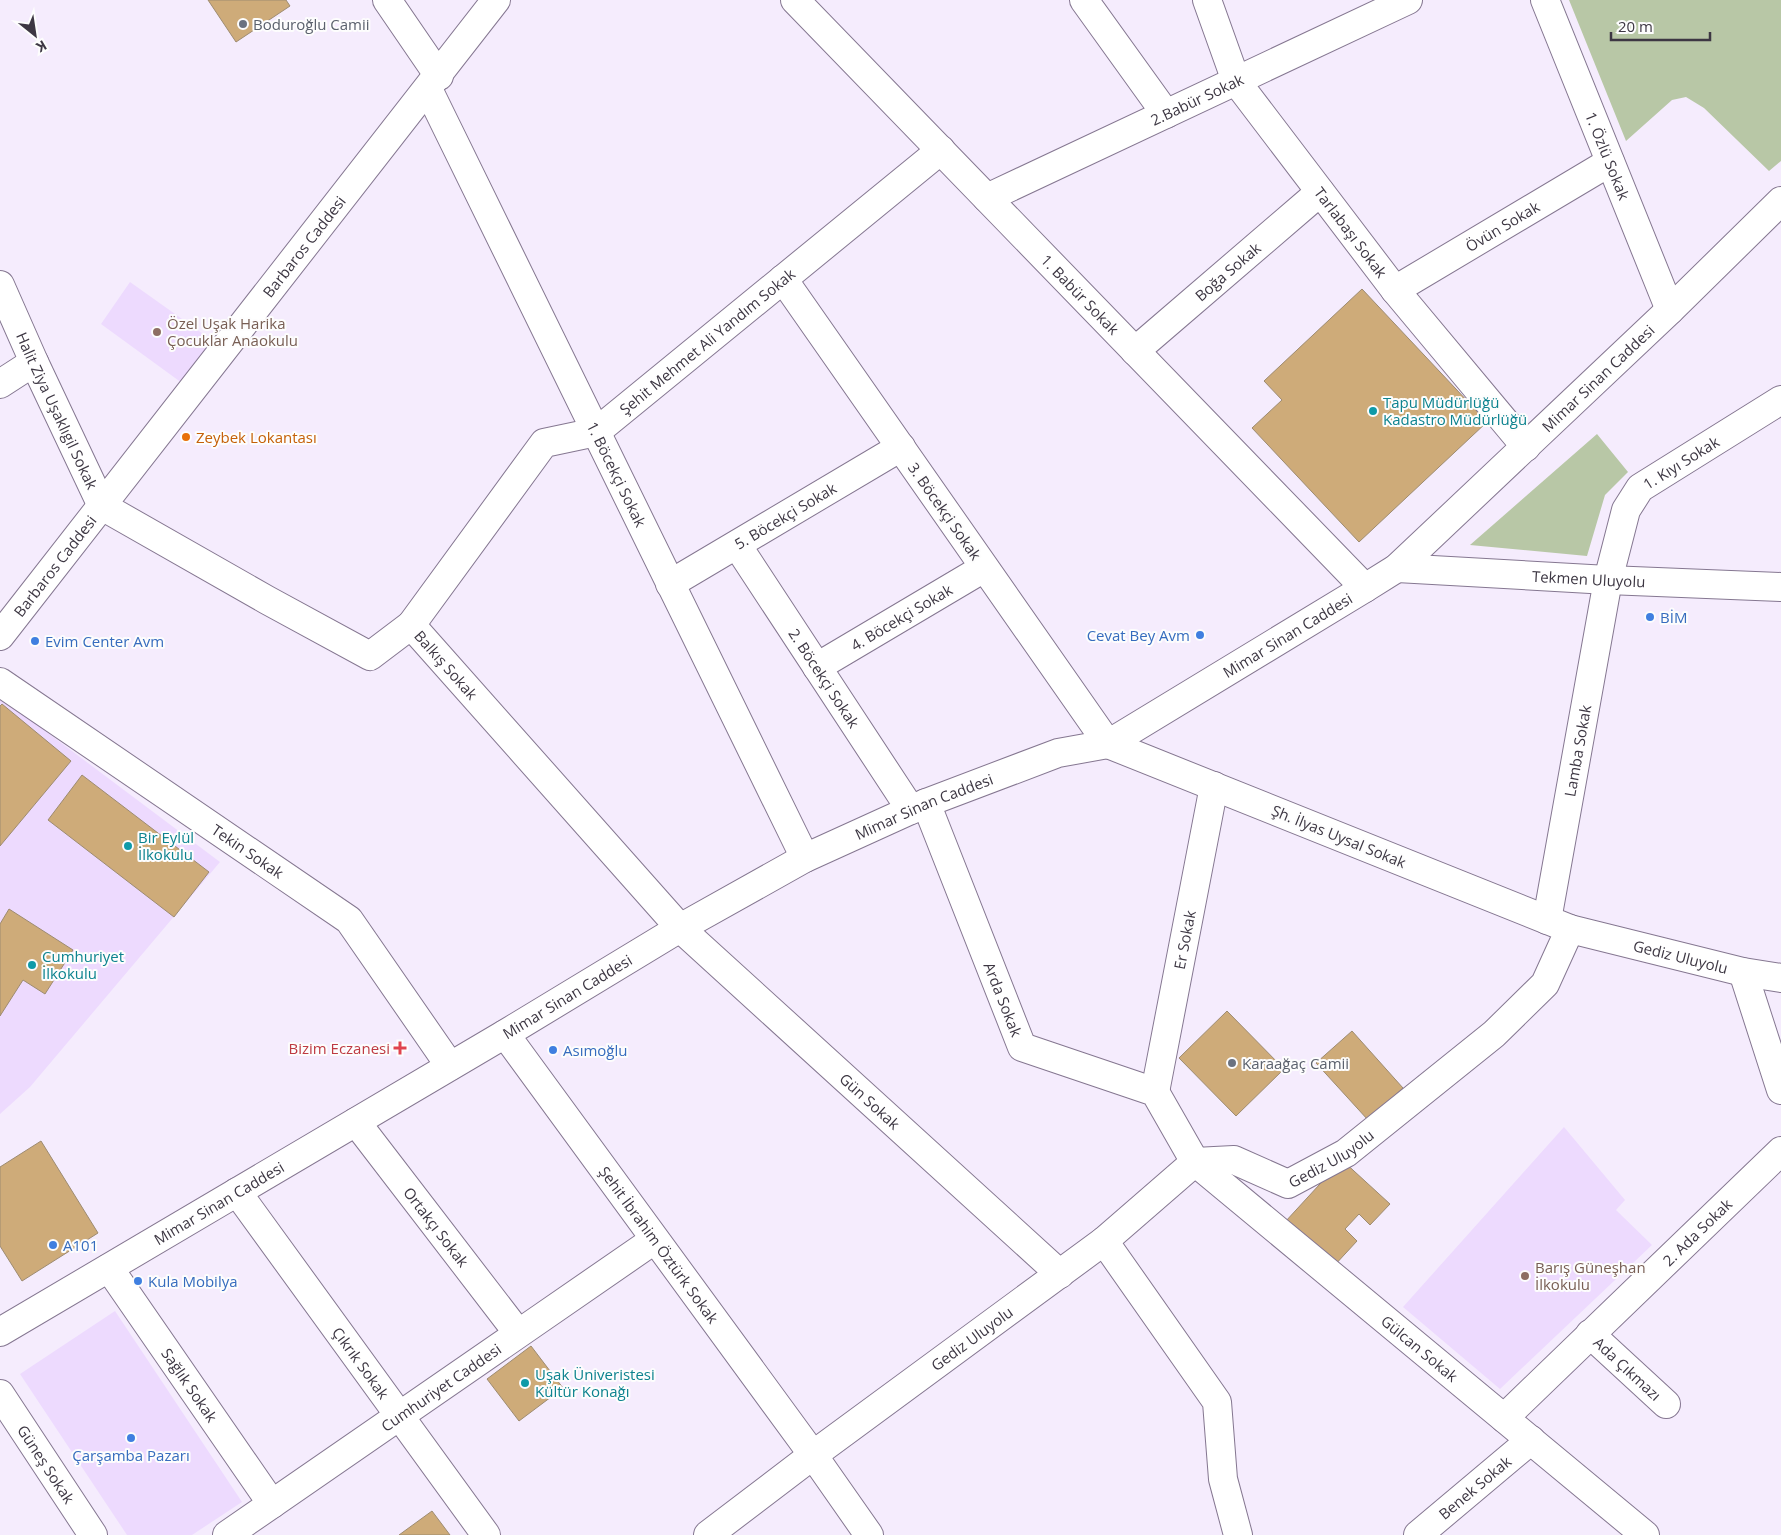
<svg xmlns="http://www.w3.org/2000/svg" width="1781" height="1535" font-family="'Open Sans',sans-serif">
<rect width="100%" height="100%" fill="#f5ecfd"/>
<!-- built -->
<path fill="#eddafe" d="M130,282L213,341L182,383L101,324Z
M0,697L220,862L30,1087L0,1114Z
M1564,1127L1625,1200L1616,1210L1652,1245L1500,1389L1403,1307Z
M115,1311L242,1502L192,1535H127L20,1374Z"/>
<!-- green -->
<path fill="#b8c7a6" d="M1569,0H1781V161L1769,171L1704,108L1686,97L1672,100L1626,141Z
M1597,434L1628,472L1605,495L1587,556L1470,545Z"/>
<!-- building -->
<path fill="#ceab79" stroke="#9d8b71" d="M208,0H286L290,6L236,42Z
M1362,289L1487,422L1359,542L1252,428L1282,400L1264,381Z
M2,704L71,761L0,846V706Z
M82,775L209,872L174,917L48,820Z
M9,909L73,950L45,994L23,980L0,1016V924Z
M1227,1011L1284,1069L1236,1116L1179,1058Z
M1352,1031L1403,1088L1368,1120L1316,1063Z
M41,1141L98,1233L22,1281L0,1246V1167Z
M1342,1160L1390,1204L1370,1225L1359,1214L1345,1229L1357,1241L1333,1267L1285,1222Z
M531,1346L563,1388L519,1421L487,1379Z
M432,1511L450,1535H399Z"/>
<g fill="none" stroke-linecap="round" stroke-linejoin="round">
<defs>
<g id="street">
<path d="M387,0L439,76"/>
<path id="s1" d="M795,0L1365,588"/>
<path d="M1084,0L1166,114"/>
<path id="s2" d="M1207,0L1236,81L1395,290L1526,447"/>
<path id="s3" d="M1545,0L1670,310"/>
<path id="s4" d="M428,89L805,858"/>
<path id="s5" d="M987,198L1408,0"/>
<path id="s6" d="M0,285L34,362L102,506L267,600L370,656L411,625L680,928L1060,1274"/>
<path id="s7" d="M1395,290L1610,162"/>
<path id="s8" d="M1135,351L1320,192"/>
<path d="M0,384L34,362"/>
<path id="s9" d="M737,545L911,810"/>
<path id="s10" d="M670,584L901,447"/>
<path id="s11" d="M411,625L544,443L596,432L941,150"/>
<path id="s12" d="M817,667L984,568"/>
<path id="s13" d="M0,682L349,920L450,1066"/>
<path id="s14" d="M926,803L1022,1047L1155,1092L1195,1162L1645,1535"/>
<path id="s15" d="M1547,920L1608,580L1626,510L1640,488L1781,400"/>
<path d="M1743,972L1781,1090"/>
<path id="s16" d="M505,1034L813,1455L869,1535"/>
<path id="s17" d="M1155,1092L1214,786"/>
<path id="s18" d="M356,1122L518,1333"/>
<path id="s19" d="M237,1192L486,1535"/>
<path id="s20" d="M109,1268L272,1504"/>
<path id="s21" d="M1590,1334L1666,1404"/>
<path id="s22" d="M1504,1418L1781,1151"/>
<path id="s23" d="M227,1535L654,1240"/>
<path id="s24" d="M708,1535L813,1455L1104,1241L1195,1162L1234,1160L1288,1184L1346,1153L1494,1034L1545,984L1570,929L1108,744L783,279"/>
<path id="s25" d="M1418,1535L1531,1440"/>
</g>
<g id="secondary">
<path id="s26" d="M1397,568L1608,580L1781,587"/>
<path id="s27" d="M0,636L496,0"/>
<path id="s28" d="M1570,929L1743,972L1781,978"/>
<path d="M1104,1241L1217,1402L1223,1479L1238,1535"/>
<path id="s29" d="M0,1332L505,1034L680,928L805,858L926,803L1058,753L1108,744L1365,588L1397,568L1670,310L1781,201"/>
<path id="s30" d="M0,1394L93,1535"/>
</g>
</defs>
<!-- street casing -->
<use href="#street" stroke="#857791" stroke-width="30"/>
<!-- secondary casing -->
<use href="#secondary" stroke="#857791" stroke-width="30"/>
<!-- street -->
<use href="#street" stroke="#fff" stroke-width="28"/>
<!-- secondary -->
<use href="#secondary" stroke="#fff" stroke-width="28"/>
</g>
<!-- markers -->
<g fill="#6b7280" stroke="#fdfdfd" stroke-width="2">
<circle cx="243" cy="24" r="5"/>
<circle cx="1232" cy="1063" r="5"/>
</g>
<g fill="#8d6e63" stroke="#fdfdfd" stroke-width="2">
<circle cx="157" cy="332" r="5"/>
<circle cx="1525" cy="1276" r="5"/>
</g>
<g fill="#0f9aa8" stroke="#fdfdfd" stroke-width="2">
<circle cx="1373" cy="411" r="5"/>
<circle cx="128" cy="846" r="5"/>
<circle cx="32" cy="965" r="5"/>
<circle cx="525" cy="1383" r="5"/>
</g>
<circle fill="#e8710a" stroke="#fdfdfd" stroke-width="2" cx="186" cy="437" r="5"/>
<g fill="#3f7fe0" stroke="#fdfdfd" stroke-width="2">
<circle cx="1650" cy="617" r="5"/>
<circle cx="1200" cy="635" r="5"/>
<circle cx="35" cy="641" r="5"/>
<circle cx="553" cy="1050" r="5"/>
<circle cx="53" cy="1245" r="5"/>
<circle cx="138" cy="1281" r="5"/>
<circle cx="131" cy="1438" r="5"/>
</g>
<path fill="#e0444e" stroke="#fdfdfd" stroke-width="2" d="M397.5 1040.5h5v5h5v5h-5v5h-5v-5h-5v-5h5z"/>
<g text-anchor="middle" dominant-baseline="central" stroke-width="4" stroke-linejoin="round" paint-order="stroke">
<!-- worship labels -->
<g font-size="15" fill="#5b616d" stroke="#fdfdfd" text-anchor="start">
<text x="253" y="24">Boduroğlu Camii</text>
<text x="1242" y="1063">Karaağaç Camii</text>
</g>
<!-- street labels -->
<g font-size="15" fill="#3d3743" stroke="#fdfdfd">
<text stroke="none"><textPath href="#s5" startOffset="232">2.Babür Sokak</textPath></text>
<text stroke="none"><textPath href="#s3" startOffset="168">1. Özlü Sokak</textPath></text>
<text stroke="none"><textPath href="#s7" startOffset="125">Övün Sokak</textPath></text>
<text stroke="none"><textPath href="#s2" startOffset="276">Tarlabaşı Sokak</textPath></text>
<text stroke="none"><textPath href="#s27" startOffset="494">Barbaros Caddesi</textPath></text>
<text stroke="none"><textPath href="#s8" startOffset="122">Boğa Sokak</textPath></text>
<text stroke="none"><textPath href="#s1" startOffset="410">1. Babür Sokak</textPath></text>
<text stroke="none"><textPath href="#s11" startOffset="422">Şehit Mehmet Ali Yandım Sokak</textPath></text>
<text stroke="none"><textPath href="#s29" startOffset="1874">Mimar Sinan Caddesi</textPath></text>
<text stroke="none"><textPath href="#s6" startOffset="138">Halit Ziya Uşaklıgil Sokak</textPath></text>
<text stroke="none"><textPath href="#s15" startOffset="492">1. Kıyı Sokak</textPath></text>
<text stroke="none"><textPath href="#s4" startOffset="429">1. Böcekçi Sokak</textPath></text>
<text transform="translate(945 511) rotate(55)">3. Böcekçi Sokak</text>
<text stroke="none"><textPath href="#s10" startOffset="134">5. Böcekçi Sokak</textPath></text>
<text stroke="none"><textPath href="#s27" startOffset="89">Barbaros Caddesi</textPath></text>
<text stroke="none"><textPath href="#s26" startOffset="192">Tekmen Uluyolu</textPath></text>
<text stroke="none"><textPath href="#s12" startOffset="98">4. Böcekçi Sokak</textPath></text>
<text stroke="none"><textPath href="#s29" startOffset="1469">Mimar Sinan Caddesi</textPath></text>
<text stroke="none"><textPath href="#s6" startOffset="655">Balkış Sokak</textPath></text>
<text stroke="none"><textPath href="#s9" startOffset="159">2. Böcekçi Sokak</textPath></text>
<text stroke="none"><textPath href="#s15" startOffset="172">Lamba Sokak</textPath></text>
<text stroke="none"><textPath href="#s29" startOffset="1064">Mimar Sinan Caddesi</textPath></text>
<text transform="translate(1339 836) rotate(22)">Şh. İlyas Uysal Sokak</text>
<text stroke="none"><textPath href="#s13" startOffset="300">Tekin Sokak</textPath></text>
<text stroke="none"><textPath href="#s17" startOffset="155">Er Sokak</textPath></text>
<text stroke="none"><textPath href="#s28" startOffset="114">Gediz Uluyolu</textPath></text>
<text stroke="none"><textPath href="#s29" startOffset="659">Mimar Sinan Caddesi</textPath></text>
<text stroke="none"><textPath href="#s14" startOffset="211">Arda Sokak</textPath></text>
<text stroke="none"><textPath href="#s6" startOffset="1264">Gün Sokak</textPath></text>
<text stroke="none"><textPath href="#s24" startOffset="762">Gediz Uluyolu</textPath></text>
<text stroke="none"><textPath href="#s29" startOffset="254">Mimar Sinan Caddesi</textPath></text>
<text stroke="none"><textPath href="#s18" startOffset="132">Ortakçı Sokak</textPath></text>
<text stroke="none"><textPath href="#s22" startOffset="268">2. Ada Sokak</textPath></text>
<text stroke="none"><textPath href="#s16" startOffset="261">Şehit İbrahim Öztürk Sokak</textPath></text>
<text stroke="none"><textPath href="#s24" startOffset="329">Gediz Uluyolu</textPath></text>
<text stroke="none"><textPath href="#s14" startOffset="775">Gülcan Sokak</textPath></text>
<text stroke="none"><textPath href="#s19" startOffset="211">Çıkrık Sokak</textPath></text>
<text stroke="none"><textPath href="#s21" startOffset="51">Ada Çıkmazı</textPath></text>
<text stroke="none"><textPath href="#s20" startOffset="142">Sağlık Sokak</textPath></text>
<text stroke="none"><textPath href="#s23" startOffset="260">Cumhuriyet Caddesi</textPath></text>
<text stroke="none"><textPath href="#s30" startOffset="84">Güneş Sokak</textPath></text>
<text stroke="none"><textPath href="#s25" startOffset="74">Benek Sokak</textPath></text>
</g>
<!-- education labels -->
<g font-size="15" fill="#785e54" stroke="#fdfdfd" text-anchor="start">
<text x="167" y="323">Özel Uşak Harika<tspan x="167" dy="17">Çocuklar Anaokulu</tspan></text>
<text x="1535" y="1267">Barış Güneşhan<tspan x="1535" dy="17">İlkokulu</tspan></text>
</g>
<!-- culture labels -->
<g font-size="15" fill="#0d838f" stroke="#fdfdfd" text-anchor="start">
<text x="1383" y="402">Tapu Müdürlüğü<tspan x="1383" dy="17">Kadastro Müdürlüğü</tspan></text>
<text x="138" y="837">Bir Eylül<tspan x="138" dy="17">İlkokulu</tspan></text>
<text x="42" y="956">Cumhuriyet<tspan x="42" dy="17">İlkokulu</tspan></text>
<text x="535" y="1374">Uşak Üniveristesi<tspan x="535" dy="17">Kültür Konağı</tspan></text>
</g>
<!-- food labels -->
<g font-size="15" fill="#c56008" stroke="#fdfdfd" text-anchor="start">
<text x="196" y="437">Zeybek Lokantası</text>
</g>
<!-- shop labels -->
<g font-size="15" fill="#366cbe" stroke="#fdfdfd" text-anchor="start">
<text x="1660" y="617">BİM</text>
<text x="1190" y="635" text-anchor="end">Cevat Bey Avm</text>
<text x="45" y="641">Evim Center Avm</text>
<text x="563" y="1050">Asımoğlu</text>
<text x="63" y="1245">A101</text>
<text x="148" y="1281">Kula Mobilya</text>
<text x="131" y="1455" text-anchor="middle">Çarşamba Pazarı</text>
</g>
<!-- health labels -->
<g font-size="15" fill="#be3a42" stroke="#fdfdfd" text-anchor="end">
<text x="390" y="1048">Bizim Eczanesi</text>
</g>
</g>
<!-- north arrow -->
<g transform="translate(35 35) rotate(150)" stroke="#fdfdfd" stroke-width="4" paint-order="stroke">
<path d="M0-4L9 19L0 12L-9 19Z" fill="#3d3743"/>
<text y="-8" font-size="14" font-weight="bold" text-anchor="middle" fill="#3d3743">K</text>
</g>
<!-- scale -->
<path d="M1611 32v8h99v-8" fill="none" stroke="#3d3743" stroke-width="2.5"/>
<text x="1618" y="32" font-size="15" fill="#3d3743" stroke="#fdfdfd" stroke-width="4" paint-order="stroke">20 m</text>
</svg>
